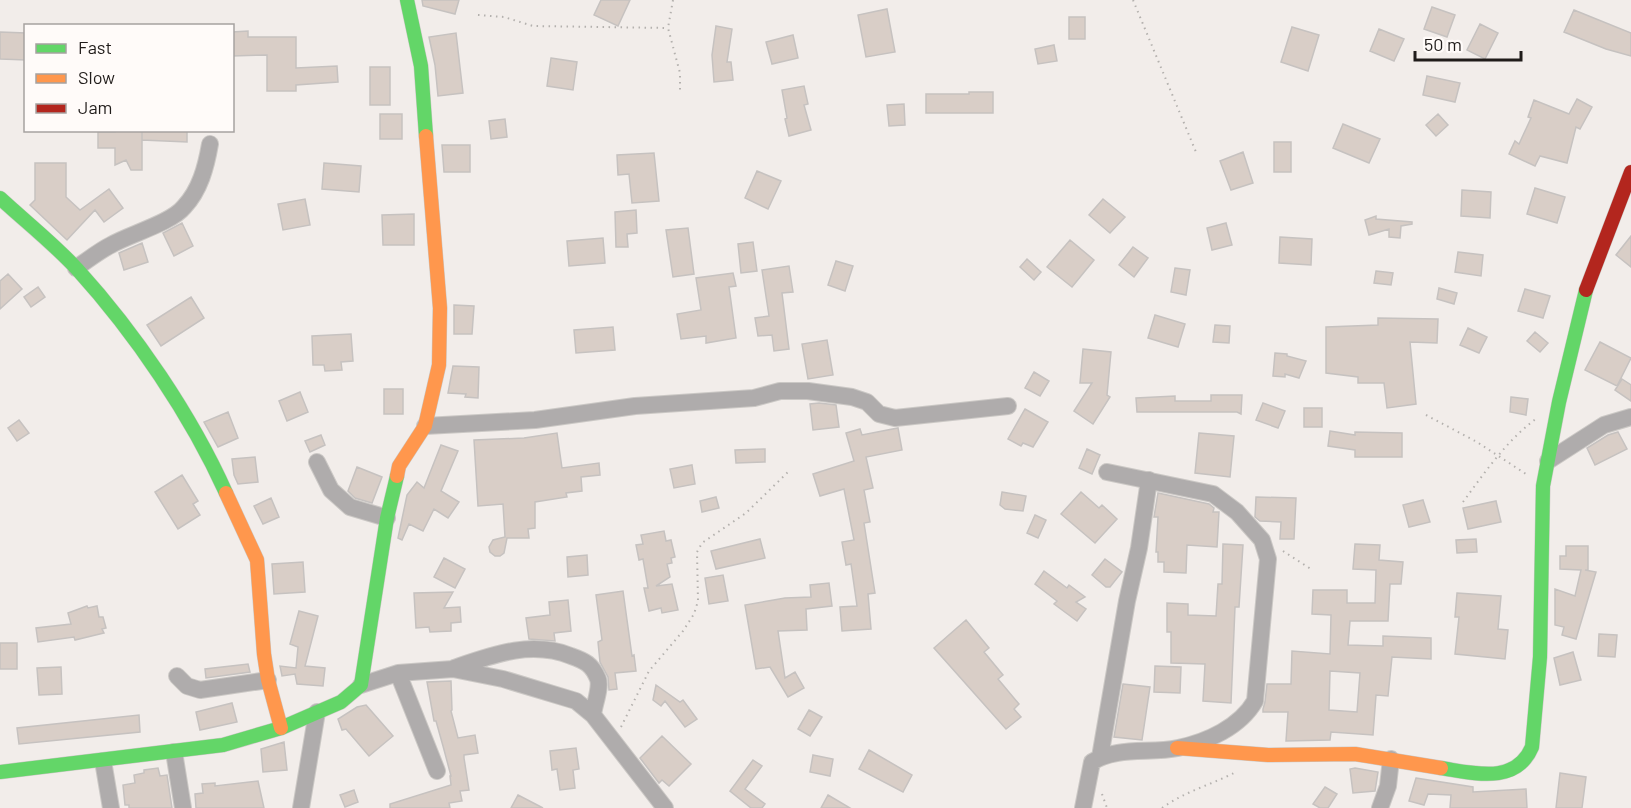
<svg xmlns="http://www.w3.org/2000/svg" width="1631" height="808" font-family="Barlow,sans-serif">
<rect width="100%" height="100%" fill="#f2edea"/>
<!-- building -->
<path fill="#d9cec7" stroke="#c6c2c0" stroke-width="1.5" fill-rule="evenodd" d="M422,0H459L455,14L423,6Z
M601,0H630L618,26L594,15Z
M1432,7L1455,15L1447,37L1424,29Z
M887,9L895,52L866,57L858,15Z
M1574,10L1631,33V56L1606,49L1564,32Z
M1069,17H1085V39H1069Z
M1480,24L1498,33L1485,59L1467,50Z
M716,26L732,29L727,62H731L733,80L714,82L712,55Z
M1292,27L1319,35L1308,71L1281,62Z
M1379,29L1404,39L1394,61L1370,51Z
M248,31V37H296V68L337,66L338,82L296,85V91H267V55L232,56V32Z
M0,32L26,33V60L0,59Z
M456,33L463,93L438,96L435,65L429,37Z
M793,35L798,58L772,64L766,42Z
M1054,45L1057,61L1038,64L1035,49Z
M551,58L577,62L573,90L547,86Z
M370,67H390V105H370Z
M1427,76L1460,83L1455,102L1423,95Z
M804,86L808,104L804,105L811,130L789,136L785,119L787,118L782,90Z
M969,92H993V113H926V94H969Z
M1577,99L1592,107L1580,129L1576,127L1567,163L1540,156L1535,166L1509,154L1515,141L1519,144L1531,118L1528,117L1534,100L1569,114Z
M904,104L905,125L889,126L887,105Z
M380,114H402V139H380Z
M1438,114L1448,125L1436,136L1426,125Z
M505,119L507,137L491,139L489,121Z
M1343,124L1380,139L1369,163L1333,148Z
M115,130H142V170H131L126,160L115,165V148H98V132H115Z
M142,130H187V142L142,140Z
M1274,142H1291V172H1274Z
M442,145H470V172H444Z
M1243,152L1253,183L1231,190L1220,161Z
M654,153L659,201L632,203L629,174L618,175L617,155Z
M35,163H66V197L80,210L109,189L123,208L104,222L95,210L67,240L30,205L35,200Z
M324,163L361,166L359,192L322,189Z
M757,171L781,181L768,209L745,198Z
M1535,188L1565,197L1557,223L1527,214Z
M1462,190L1491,192L1490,218L1461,216Z
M305,199L310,225L283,230L278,204Z
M1103,199L1125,217L1110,233L1089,215Z
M636,210L637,233L627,234L628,247H616L615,212Z
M414,214V245H383L382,215Z
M1376,216V219L1412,222V224L1401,226L1400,238L1389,237V229L1369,235L1365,220Z
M182,223L193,246L174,256L163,233Z
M1226,223L1232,245L1212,250L1207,228Z
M688,228L694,274L673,277L666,230Z
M1631,236V267L1616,255Z
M1280,237L1312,239L1311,265L1279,263Z
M603,238L605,263L569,266L567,241Z
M1070,240L1094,260L1072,287L1047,267Z
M753,242L757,271L741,273L738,244Z
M142,243L148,262L124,270L119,253Z
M1133,247L1148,258L1134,277L1119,265Z
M1458,252L1483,255L1481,276L1455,272Z
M1027,259L1041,272L1034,280L1020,267Z
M836,261L853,266L845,291L828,285Z
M789,266L793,292L782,293L789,349L774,351L772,335L758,336L755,318L769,316L762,270Z
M1175,268L1190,270L1186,295L1171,292Z
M1376,271L1393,273L1391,285L1374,283Z
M733,273L736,286L729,287L736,338L706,343V336L681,339L677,314L701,310L696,278Z
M8,274L22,289L0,309V281Z
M38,287L45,297L31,307L24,297Z
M1439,288L1457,293L1454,304L1437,299Z
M1525,289L1550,296L1543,318L1518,311Z
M191,297L204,318L161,346L147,325Z
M454,305L474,306L472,334H454Z
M1155,315L1185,324L1178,347L1148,338Z
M1378,318L1438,319L1437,343L1410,342L1416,404L1387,408L1384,383H1358V377L1326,373V327L1378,325Z
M1215,325L1230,326L1229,343L1213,342Z
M613,327L615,350L576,353L574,330Z
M1468,328L1487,337L1479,353L1460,345Z
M1535,332L1548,343L1540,352L1527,341Z
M351,334L353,361L341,362L342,370L325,371L324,365H313L312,336Z
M827,340L833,375L808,379L802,344Z
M1600,342L1631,358L1617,386L1585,370Z
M1083,349L1111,352L1107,395L1110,397L1093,424L1074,411L1092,383H1080Z
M1275,353L1287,354V356L1306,361L1299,378L1285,374V377L1273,376Z
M453,366L479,367L478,398L465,397L466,394L448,393Z
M1034,372L1049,381L1040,396L1025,388Z
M1622,379L1631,385V401L1615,390Z
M384,389H403V414H384Z
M300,392L308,412L287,421L279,401Z
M1211,395H1242L1241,414L1237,412H1137L1136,398L1175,396V401H1211Z
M1511,397L1528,399L1526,415L1510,412Z
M819,403L836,405L839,427L813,430L810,404Z
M1263,403L1285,411L1278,428L1256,420Z
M1304,408H1322V427H1304Z
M1025,409L1048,422L1033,447L1023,443L1021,446L1008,439Z
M228,412L238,438L218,447L204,422Z
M19,420L29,433L17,441L8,428Z
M898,428L902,450L866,457L873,488L864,490L870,522L864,523L875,593L868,594L871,629L842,631L840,607L857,606L851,564L846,565L842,542L854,540L844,489L820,496L813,474L854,461L846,433L860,429L862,435Z
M1330,431L1355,435V432L1402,433V457H1355V450L1328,446Z
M1618,432L1627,449L1595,465L1587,448L1608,435Z
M557,433L562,468L599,463L600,475L581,477L582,491L566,493L567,497L535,502V528L528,529L529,538H507L504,553L500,556H495L490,552L489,547L493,540L505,537L503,504L478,506L474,440L524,438Z
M1199,433L1234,436L1230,477L1195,473Z
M321,435L325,445L310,452L305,441Z
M441,445L458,451L441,491L459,502L448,518L434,509L423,531L409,524L402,540L398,538L407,495L417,482L424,488Z
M765,449V462L736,463L735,450Z
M1087,449L1100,455L1092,474L1079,468Z
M255,457L258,482L238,484L234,475L232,459Z
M692,465L695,484L674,488L670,469Z
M357,467L382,477L372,503L355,498L348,491Z
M182,475L198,501L193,504L200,515L178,529L155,492Z
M1002,492L1026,496L1023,511L1005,509L1000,505Z
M1081,492L1099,508L1102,505L1117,519L1095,543L1061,514Z
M1158,493L1209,504L1214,508L1213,512H1219L1217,547L1187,545L1186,573L1164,572V562H1158V552H1156L1158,517H1154Z
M716,497L719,508L702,512L700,501Z
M1256,497L1296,498L1294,539H1280L1281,522L1260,521L1255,517Z
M271,498L279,517L263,524L254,506Z
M1423,500L1430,522L1409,527L1403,505Z
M1496,501L1501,522L1468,529L1463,508Z
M1035,515L1046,520L1038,538L1027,533Z
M664,531L666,541L671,540L675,557L671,558L672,563L667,564L670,577L656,586L672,584L678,610L662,613L661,608L649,611L644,588H648L643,559L639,560L636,545L643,544L641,535Z
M760,539L765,558L716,569L711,551Z
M1476,539L1477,552L1457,553L1456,540Z
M1223,544L1243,545L1239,607H1235L1231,703L1203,701L1205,664L1171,663V632H1167V603L1188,604V615L1216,616L1218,584H1222Z
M1355,544L1380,545L1379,560L1403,562L1401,584H1390L1388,621H1350L1348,645L1383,646V636L1431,638V659L1392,657L1388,696L1376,695L1373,735L1331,732L1330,740L1286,741L1288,712H1263V709L1265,702L1267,684H1291L1292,651L1330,654L1331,615L1312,614L1313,590H1347V603H1375L1376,570L1353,569ZM1330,671L1360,673L1357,712L1329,710Z
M1566,546H1588V570H1585L1596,572L1576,639L1562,635L1564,627L1555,625V589L1575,596L1581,570L1560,569V556H1566Z
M587,555L588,575L568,577L567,557Z
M444,558L465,569L455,588L434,577Z
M1105,559L1122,572L1110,587H1106L1092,575Z
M303,562L305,592L274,594L272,564Z
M1044,571L1067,588L1069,585L1085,597L1076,602L1086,609L1077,621L1054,604L1057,601L1035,584Z
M723,575L728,601L709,604L705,578Z
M829,583L832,606L806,609L807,630L778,631L785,678L795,672L804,688L788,697L770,667L756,669L745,605L785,598L811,597L810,585Z
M623,591L632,656L634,655L636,671L615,673L617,689L609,690L608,677L600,662L598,642L602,640L596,595Z
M453,592L444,608L460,607L461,622L451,623V631L430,632L429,627L416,628L414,593Z
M1457,593L1501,596L1498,629L1508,630L1505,659L1455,654L1459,617H1455Z
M568,600L571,631L554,633L555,641L529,639L526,618L550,615L549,602Z
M87,606L88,608L97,606L99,617H103L106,628L102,629L104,633L75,640L74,637L38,642L36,628L71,624L68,613Z
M299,611L318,616L305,666L325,668L323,686L297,684L295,674L282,676L280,666L296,668L298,647L290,644Z
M966,620L989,648L984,652L1003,675L998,679L1019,704L1014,709L1021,717L1006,729L934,648Z
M1599,634L1617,635L1615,657L1598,656Z
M0,643H17V669H0Z
M1573,652L1581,680L1560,685L1554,658Z
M248,664L250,672L206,678L205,669Z
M1155,666L1181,667L1180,693L1154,692Z
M61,667L62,694L39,695L37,668Z
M451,681L452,710L451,711L458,738L475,735L478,753L464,755V758L469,790L460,791L462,801L449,803L450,808H390V804L451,785L450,776H451L443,746L436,721H434L427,682Z
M1123,684L1150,687L1142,740L1114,737Z
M656,685L680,702L683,700L697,719L685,727L665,701L661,706L653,700Z
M232,703L237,722L200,730L196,712Z
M366,705L393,736L369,756L346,729L342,730L338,719L357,707Z
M809,710L822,717L810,736L798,729Z
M139,715L140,732L19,744L17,728Z
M662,736L691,764L669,786L662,780L659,783L640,758Z
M284,742L287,770L263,772L261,749Z
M576,748L579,769L573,770L575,788L560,790L557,769L552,770L550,751Z
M869,750L912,775L903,792L859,769Z
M813,755L833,759L830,776L810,772Z
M753,760L762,766L745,789L765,804L762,808H751L730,791Z
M158,768L160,776L167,775L172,808H129V805H125L123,785L135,783L134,775L144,773V770Z
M1355,768L1378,772L1375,791L1353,793L1350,769Z
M1560,773L1586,777L1582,808H1556Z
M1416,778L1473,787V792L1526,789L1527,808H1450L1451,795L1428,794L1424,805L1409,801Z
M258,781L264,808H196L195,794L203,793L202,784L215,783V786Z
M1325,787L1337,794L1328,808H1320L1313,804Z
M354,790L358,802L345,807L340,795Z
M518,795L543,808H511Z
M828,795L850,808H821Z"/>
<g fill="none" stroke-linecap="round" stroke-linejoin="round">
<defs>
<path id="street" d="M76,268C88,260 99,251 111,245C130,234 171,223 184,207C200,190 206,167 210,144
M425,426L535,420L635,406L754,398L780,391H808L852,397L867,402L879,414L895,418L1008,406
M1548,461L1604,425L1631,417
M317,462L331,490L350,507L387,518
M454,668C492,655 531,640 571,656C585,661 592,664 598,679C601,688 594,705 593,715
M398,673L437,771
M177,676L187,686L200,690L268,680
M361,685L398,673L453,669L503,679L576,701L593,715L665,808
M174,752L183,808
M1100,757L1127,601L1139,548L1149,480
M103,761L111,808
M301,808L317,712
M1083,808L1092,762C1118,746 1149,754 1178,748C1207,742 1240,727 1255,701L1268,559L1262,540L1237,512L1213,494L1107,472
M1380,808L1388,786L1391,759"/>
<path id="fast" d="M407,0L421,66L426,136
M0,198C26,222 54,244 77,269C135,333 191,415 226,493
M1441,768C1474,773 1516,785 1532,747L1540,657L1543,486L1559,402L1586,290
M0,772L223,745L281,728L341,702L361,685L387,518L397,476"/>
<path id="slow" d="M397,476L399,466L425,426L439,365L440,308L426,136
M226,493L257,560L264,654L268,680L281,728
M1177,748L1268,755L1355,754L1441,768"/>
<path id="jam" d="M1586,290L1631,172"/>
</defs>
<!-- street casing -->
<use href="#street" stroke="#cbc8c5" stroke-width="18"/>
<!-- fast casing -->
<use href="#fast" stroke="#cbc8c5" stroke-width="15"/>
<!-- slow casing -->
<use href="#slow" stroke="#cbc8c5" stroke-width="15"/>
<!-- jam casing -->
<use href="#jam" stroke="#cbc8c5" stroke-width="15"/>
<!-- path -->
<path stroke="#b4b1ae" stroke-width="2" stroke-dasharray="1.5 4.5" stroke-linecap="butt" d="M673,0L668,28L680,73V94
M1133,0L1196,152
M478,15L504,17L533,26L668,28
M1426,415L1477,442L1526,474
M1463,502C1485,472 1507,440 1537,418
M1283,551L1311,569
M621,727L649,671L683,631L694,614L698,601L697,552L702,543L746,513L789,471
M1102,794L1107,808
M1162,808C1184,792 1210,785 1234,773"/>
<!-- street -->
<use href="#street" stroke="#afacac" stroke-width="16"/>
<!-- fast -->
<use href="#fast" stroke="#63d668" stroke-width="14"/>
<!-- slow -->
<use href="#slow" stroke="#ff974d" stroke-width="14"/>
<!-- jam -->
<use href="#jam" stroke="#b3261e" stroke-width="14"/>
</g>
<!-- legend -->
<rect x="24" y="24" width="210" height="108" fill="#fffbf9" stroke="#a6a2a0" stroke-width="1.5"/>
<rect x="36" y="44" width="30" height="9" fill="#63d668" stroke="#a6a2a0" stroke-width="1.5"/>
<text x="78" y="54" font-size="18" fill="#201c1a">Fast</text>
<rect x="36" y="74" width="30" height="9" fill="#ff974d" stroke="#a6a2a0" stroke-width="1.5"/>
<text x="78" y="84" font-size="18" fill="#201c1a">Slow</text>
<rect x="36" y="104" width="30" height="9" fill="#b3261e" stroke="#a6a2a0" stroke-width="1.5"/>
<text x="78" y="114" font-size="18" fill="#201c1a">Jam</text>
<!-- scale -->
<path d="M1415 51v9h106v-9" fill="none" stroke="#201c1a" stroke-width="3"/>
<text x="1424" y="51" font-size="18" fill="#201c1a" stroke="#fffbf9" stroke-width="4.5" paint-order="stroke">50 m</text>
</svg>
